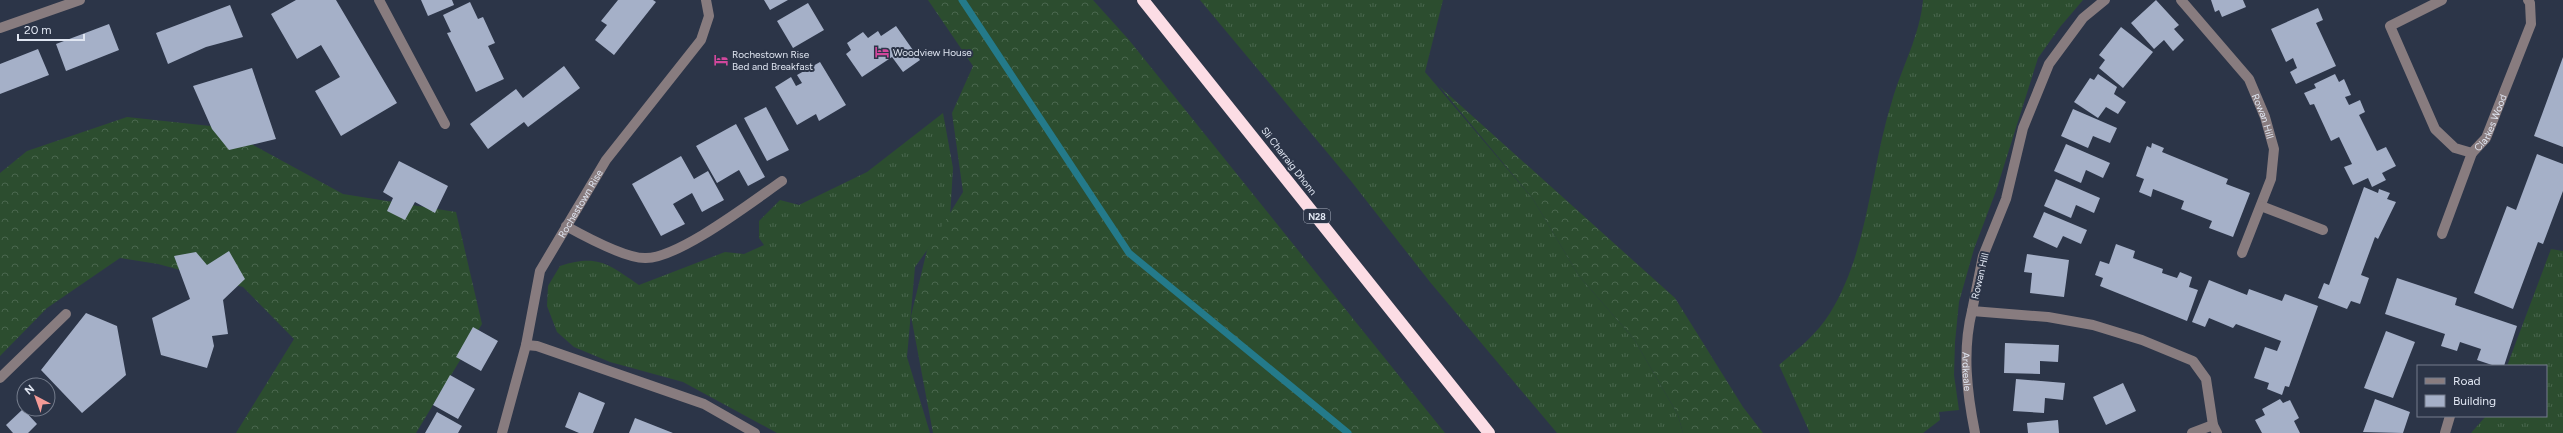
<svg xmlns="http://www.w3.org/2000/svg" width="2563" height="433" font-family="Figtree,sans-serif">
<defs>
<pattern id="grass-tufts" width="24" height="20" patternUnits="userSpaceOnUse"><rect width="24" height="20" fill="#2c4d2f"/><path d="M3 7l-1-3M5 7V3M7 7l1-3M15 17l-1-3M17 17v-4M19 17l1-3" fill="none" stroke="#4a674e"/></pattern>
<pattern id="forest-crowns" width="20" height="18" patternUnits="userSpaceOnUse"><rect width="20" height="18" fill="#2c4d2f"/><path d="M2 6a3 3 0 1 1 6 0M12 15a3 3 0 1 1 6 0" fill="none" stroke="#4a674e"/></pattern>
</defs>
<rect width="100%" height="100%" fill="#2c3548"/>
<!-- grass -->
<path fill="url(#grass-tufts)" d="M1200,0H1443L1425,72L1533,199L1579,276L1634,339L1678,415L1683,433H1557L1430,282L1351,181Z
M1923,0H2083L2060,27L2038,58L1996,191L1974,249L1959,302L1955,342L1954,375L1959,410L1939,412L1940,420L1923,433H1810L1779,365C1797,350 1818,333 1830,313C1869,250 1870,170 1892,101C1902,67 1920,35 1923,0Z
M943,113L953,168L950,218L915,267L907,357L930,433H777L683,382L610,362L574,347L557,332L547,306L548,286L560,266C598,254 608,264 639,285L725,252L744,254L764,245L759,238V221L780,200L799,205L867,172Z
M2551,249L2563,251V433H2471L2486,416H2546V366H2507Z"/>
<!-- forest -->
<path fill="url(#forest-crowns)" d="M928,0H1093L1129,40L1445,433H933L911,316L927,250L963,192L952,113L973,66Z
M1439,86L1675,298L1743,407L1763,433H1683L1678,415L1634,339L1579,276L1533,199Z
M127,117L220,127L343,194L456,212L482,324L416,433H236L294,339L243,287L158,264L120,258L47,308L0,356V173L27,151Z"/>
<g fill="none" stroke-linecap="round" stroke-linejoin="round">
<!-- stream -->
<path stroke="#247a8a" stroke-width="7" d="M962,0L1129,253L1348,433"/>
</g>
<!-- building -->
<path fill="#a5b0c8" d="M296,0H336L397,103L341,136L315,91L340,77L330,60L321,45L297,59L271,14Z
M421,0H452L454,5L428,16Z
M618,0H653L656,2L614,55L595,40L607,25L601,21Z
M764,0H788L770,10Z
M2156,0L2179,25L2174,29L2184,40L2173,51L2164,40L2154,49L2131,23Z
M2211,0H2243L2246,7L2222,17L2219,10L2215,12Z
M470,2L478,19L483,17L495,43L488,46L504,79L476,92L447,33L451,32L443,15Z
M808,3L824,30L793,48L777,21Z
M230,5L243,37L206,47L168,64L156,33Z
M2318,8L2323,20L2316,23L2336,66L2296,84L2290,72L2297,68L2293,58L2286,62L2271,29Z
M109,24L119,50L66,71L56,44Z
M896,26L920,60L903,72L892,57L862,77L846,54L851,50L847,43L863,32L868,38L878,31L881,36Z
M2121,27L2153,52L2123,88L2099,68L2105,60L2099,55Z
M38,49L49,75L0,94V64Z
M2563,57V147L2534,136Z
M820,62L846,105L819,121L816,114L797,125L775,87L791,77L796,86L802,83L797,75Z
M564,66L580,88L528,127L524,122L488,149L470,124L516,89L523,98Z
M252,68L276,139L229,150L212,129L193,86Z
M2098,74L2117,87L2114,94L2126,102L2118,114L2106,107L2098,118L2074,102L2090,78L2094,80Z
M2335,74L2339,82L2344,79L2351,95L2345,97L2349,105L2360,100L2365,112L2359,115L2377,151L2386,147L2396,166L2382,173L2386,180L2372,187L2368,178L2353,185L2344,167L2352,164L2339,137L2331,141L2314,104L2310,105L2304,93L2316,88L2314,84Z
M766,107L789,150L767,161L744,118Z
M2073,109L2117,128L2110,143L2093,136L2088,148L2061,136Z
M736,124L765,177L748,186L739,170L717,183L696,146Z
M2152,143L2164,148L2162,152L2228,179L2226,184L2250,193L2233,237L2209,228L2212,221L2181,209L2184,201L2153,189L2151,197L2139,192L2144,179L2136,176L2147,146L2151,148Z
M2066,144L2110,163L2103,178L2086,170L2081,183L2054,171Z
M2537,154L2563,164V191L2543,244L2538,242L2513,309L2474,293L2507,206L2516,210Z
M681,156L694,179L708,171L724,200L702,212L692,193L673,204L685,224L661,236L632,184Z
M399,161L448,186L435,213L415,202L405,220L387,211L393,198L383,192Z
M2056,179L2100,198L2094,213L2076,205L2071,218L2044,206Z
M2364,187L2378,193L2379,189L2390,193L2387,199L2396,202L2378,239L2375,237L2361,275L2369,278L2360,304L2351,301L2347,309L2318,298L2324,283L2329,285Z
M2044,212L2087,230L2081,244L2063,236L2057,248L2033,237Z
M2116,244L2135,251L2133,258L2163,269L2162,273L2177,278L2180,272L2192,277L2189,287L2198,290L2187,321L2100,286L2103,278L2095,275L2100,261L2109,264Z
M229,251L245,279L223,300L228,334L212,336L214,346L207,368L161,355L152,318L190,299L174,256L196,252L207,265Z
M2027,254L2069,260L2064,297L2030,293L2032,273L2024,272Z
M2397,278L2457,298L2455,305L2517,326L2504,366H2495L2477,360L2481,349L2460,342L2457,351L2441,346L2445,334L2385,314Z
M2209,280L2247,295L2249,289L2282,301L2285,294L2318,306L2289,387L2285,386L2282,395L2267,389L2269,383L2254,378L2265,347L2277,351L2281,341L2236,324L2233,328L2209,318L2205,327L2192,322Z
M86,313L117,326L126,375L82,413L41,370Z
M473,327L498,341L481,371L456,357Z
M2386,331L2415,342L2393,398L2364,388Z
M2005,343L2059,345L2058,362L2040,361V374L2004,373Z
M450,375L475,389L458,419L433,405Z
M2016,379L2065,383L2063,400L2045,398L2044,413L2013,411Z
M2123,383L2136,411L2106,425L2093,397Z
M579,392L605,403L593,433H579L565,427Z
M2280,399L2283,403L2290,400L2299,418L2294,421L2300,433H2262L2255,420L2265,415L2262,409Z
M2375,399L2410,412L2403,433L2363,432Z
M23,409L37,424L28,433H13L6,425Z
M437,412L462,426L458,433H425Z
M635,418L673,433H629Z
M2058,420L2059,433H2028L2027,423Z"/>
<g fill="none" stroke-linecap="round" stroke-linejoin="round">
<!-- minor -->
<g stroke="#887c7f" stroke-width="10">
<path d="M379,0L445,124"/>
<path d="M2105,0L2083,18L2049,64L2023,128L2006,199L1983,256L1972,311L2048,317L2093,325L2142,340L2193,361L2206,379L2213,425"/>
<path id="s1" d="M2181,0L2249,79L2265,117L2274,149L2271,179L2242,253"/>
<path id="s2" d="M2442,0L2390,26L2435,129L2455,148L2472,153L2486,138L2531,24L2530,3L2528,0"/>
<path d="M0,28L80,0"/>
<path d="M2261,206L2323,230"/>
<path d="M566,226C584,236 625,258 645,258C678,259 753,201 782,181"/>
<path d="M2442,234L2472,153"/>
<path id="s3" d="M1972,311C1962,351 1967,393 1975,433"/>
<path d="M526,345L537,346L704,404L755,433"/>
<path d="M0,378L66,314"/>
<path id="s4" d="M502,433L526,345L540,271L606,160L701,40L709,16L706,0"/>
<path d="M2192,433L2213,425L2217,433"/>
<path d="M2445,433L2450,416"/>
</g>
<!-- highway -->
<path stroke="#fcdde5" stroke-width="12" d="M1143,0L1489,433"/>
</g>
<!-- icons -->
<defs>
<symbol id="hotel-bare" viewBox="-9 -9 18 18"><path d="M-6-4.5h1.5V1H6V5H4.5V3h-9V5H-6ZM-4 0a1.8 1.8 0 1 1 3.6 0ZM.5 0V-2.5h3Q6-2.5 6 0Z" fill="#d1479c" stroke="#2c3548" stroke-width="2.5" paint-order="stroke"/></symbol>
</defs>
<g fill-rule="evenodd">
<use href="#hotel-bare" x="872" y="42" width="20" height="20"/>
<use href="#hotel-bare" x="711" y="50" width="20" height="20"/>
</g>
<g text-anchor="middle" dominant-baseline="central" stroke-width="4" stroke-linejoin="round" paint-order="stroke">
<!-- shield labels -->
<rect fill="#2c3548" stroke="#aab1bf" stroke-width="1" x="1304" y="209" width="26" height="14" rx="3"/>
<g font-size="9" font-weight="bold" fill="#e0e6f2">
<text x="1317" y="216">N28</text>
</g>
<!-- poi labels -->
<g font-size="10" fill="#e0e6f2" stroke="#2c3548" text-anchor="start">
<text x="893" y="52">Woodview House</text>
<text x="732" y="54">Rochestown Rise<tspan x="732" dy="12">Bed and Breakfast</tspan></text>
</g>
<!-- street labels -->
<g font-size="10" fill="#e0e6f2" stroke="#2c3548">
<text stroke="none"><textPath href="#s1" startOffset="144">Rowan Hill</textPath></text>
<text stroke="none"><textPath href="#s2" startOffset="252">Clarkes Wood</textPath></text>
<text transform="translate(1289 161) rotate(52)">Sli Charraig Dhonn</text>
<text stroke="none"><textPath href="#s4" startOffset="245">Rochestown Rise</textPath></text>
<text transform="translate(1980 276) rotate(-77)">Rowan Hill</text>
<text stroke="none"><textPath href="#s3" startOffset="61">Ardkeale</textPath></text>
</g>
</g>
<!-- legend -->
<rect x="2417" y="365" width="130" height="52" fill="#2c3548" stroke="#747c8c"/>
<rect x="2425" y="378" width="20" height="6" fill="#887c7f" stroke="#747c8c"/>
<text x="2453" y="385" font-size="12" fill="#e0e6f2">Road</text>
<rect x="2425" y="395" width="20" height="12" fill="#a5b0c8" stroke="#747c8c"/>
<text x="2453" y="405" font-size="12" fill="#e0e6f2">Building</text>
<!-- north arrow -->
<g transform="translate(36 397) rotate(319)"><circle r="19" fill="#2c3548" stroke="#747c8c"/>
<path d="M0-3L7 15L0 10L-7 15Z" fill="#f59b97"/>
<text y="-6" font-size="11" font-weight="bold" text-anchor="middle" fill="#e0e6f2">N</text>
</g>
<!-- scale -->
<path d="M18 34v6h66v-6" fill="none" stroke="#e0e6f2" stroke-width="2"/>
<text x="24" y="34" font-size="12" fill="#e0e6f2" stroke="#2c3548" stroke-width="3" paint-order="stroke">20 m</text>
</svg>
